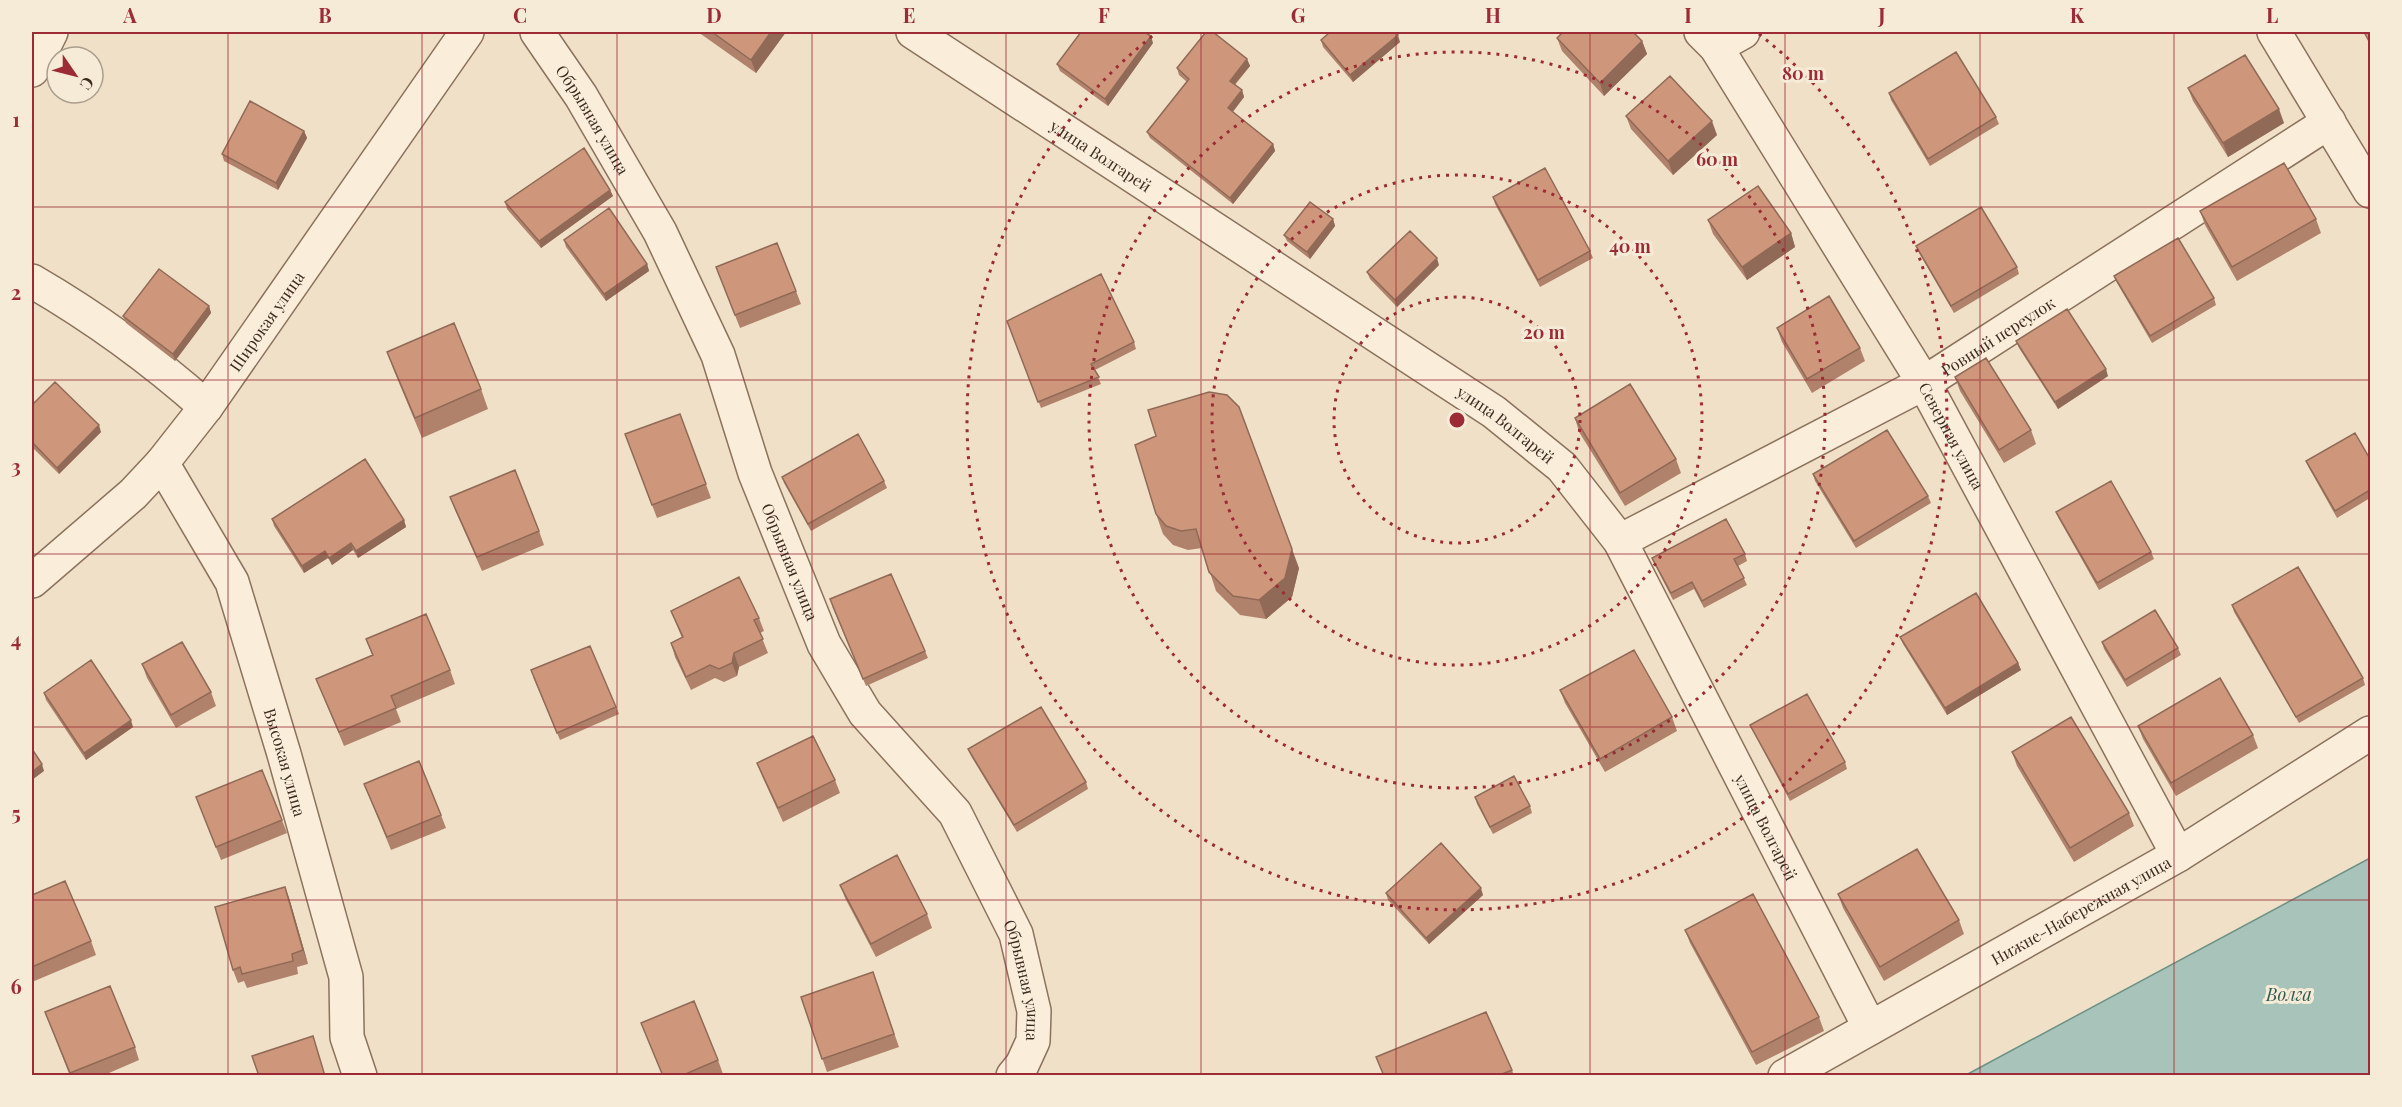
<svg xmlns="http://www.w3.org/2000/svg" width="2402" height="1107" font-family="'Playfair Display',serif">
<rect width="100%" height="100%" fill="#efe0c7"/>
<!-- water -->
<path fill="#a8c3b9" stroke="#6e9286" stroke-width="1.5" d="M2370,858V1075H1966Z"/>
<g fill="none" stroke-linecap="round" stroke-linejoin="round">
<defs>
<g id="minor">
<path id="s1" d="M537,32L581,96L660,232L718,355L755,473L824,644L865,713L955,813L1016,934L1034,1011L1033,1041L1022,1065L1013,1076"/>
<path id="s2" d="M913,32L1494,412L1562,467L1620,541L1870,1028"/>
<path id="s3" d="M1701,32L1716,47L1924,383L2178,855"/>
<path d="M2274,32L2370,191"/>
<path d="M1716,47L1743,32"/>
<path d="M32,70L51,32"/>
<path d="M32,281C94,317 152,359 206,407"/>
<path id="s4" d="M162,463L232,582L284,754L346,977L347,1037L360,1076"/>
<path id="s5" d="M1620,541L1924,383L2329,122"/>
<path id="s6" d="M32,581L133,494L162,463L206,407L467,32"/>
<path id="s7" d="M1785,1076L2178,855L2370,733"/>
</g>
</defs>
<!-- minor casing -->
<use href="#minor" stroke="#8c715c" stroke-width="36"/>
<!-- minor -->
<use href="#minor" stroke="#faeedb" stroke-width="33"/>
</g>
<!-- wall -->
<path fill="#b1826b" d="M698,32H786L756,73Z
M1557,38L1642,41L1647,54L1604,96L1562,51Z
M1321,40L1400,42L1353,82L1323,47Z
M1153,43L1108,106L1060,71L1057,64Z
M1247,59L1250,66L1235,85L1242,90L1244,97L1233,112L1273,144L1275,151L1233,204L1150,138L1147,132L1187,82L1179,75L1177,68Z
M2188,88L2284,123L2228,157L2193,101Z
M1889,93L1996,117L1999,124L1930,166L1891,100Z
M1626,116L1717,135L1673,175L1631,129Z
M304,131L307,138L278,190L224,161L222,154Z
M610,190L613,196L541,248L507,209L505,202Z
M1493,197L1590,251L1593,258L1540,287L1495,204Z
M2200,211L2316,219L2321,233L2237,281L2205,225Z
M1333,219L1335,226L1310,259L1287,241L1284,235Z
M1708,220L1791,233L1795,247L1747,280L1713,234Z
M564,240L647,264L649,271L606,301L566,247Z
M1916,246L2017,267L2019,274L1954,313L1919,253Z
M1439,265L1397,307L1370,279L1367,272Z
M716,267L796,291L801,304L740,328Z
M2114,276L2214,298L2216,305L2152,343L2117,283Z
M209,306L211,313L175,361L126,323L123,316Z
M1007,321L1134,342L1136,349L1095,370L1101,384L1041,408Z
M1777,328L1860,348L1865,361L1812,393L1782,342Z
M2016,341L2108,376L2058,409L2019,348Z
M387,352L481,389L488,409L422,438L394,371Z
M1955,377L2031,430L2036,444L2004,463L1960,391Z
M32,405L101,432L59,474L32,447Z
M680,414L711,498L657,518L625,434Z
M1575,418L1676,459L1681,473L1625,506L1579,432Z
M2370,459V498L2337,518L2309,468L2306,461Z
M1813,474L1928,496L1931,503L1856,548L1815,481Z
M782,477L884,481L887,488L811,531L784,483Z
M450,497L539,531L544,545L482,571L455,510Z
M2056,512L2151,552L2154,559L2099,590L2059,519Z
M1156,514L1299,568L1292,597L1266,619L1240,615L1216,591L1202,548L1188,550L1173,545L1163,534Z
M272,519L404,520L406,527L358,558L353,550L332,565L328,558L304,573L274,526Z
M1745,554L1747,561L1738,566L1747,585L1704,608L1694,589L1673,600L1655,565L1652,558Z
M2232,605L2363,678L2365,685L2299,723L2234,612Z
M832,606L925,651L928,658L866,686Z
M671,611L759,618L764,631L760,633L768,653L739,667L737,676L724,682L715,678L691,690L675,657L671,643L682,638Z
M1900,637L2018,663L2021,670L1947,715L1903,644Z
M366,639L450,670L455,684L396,709L401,722L344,746L316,679L372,655Z
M2102,642L2178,648L2181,655L2127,687L2104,649Z
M142,664L211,692L216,706L176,728L147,678Z
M533,677L616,707L619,714L560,740Z
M1560,690L1672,717L1677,731L1605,772L1565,703Z
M44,693L133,727L86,760L46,700Z
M1750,725L1845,762L1847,769L1790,801L1753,731Z
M2138,726L2253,735L2258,748L2176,796L2143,739Z
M968,749L1086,782L1088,789L1017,832L971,756Z
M2012,752L2129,813L2134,826L2074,862L2017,766Z
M757,763L835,780L840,793L783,822L762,776Z
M364,784L441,815L446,828L391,850Z
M1475,797L1530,806L1532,813L1493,834L1477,804Z
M201,810L282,820L287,833L221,860Z
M840,885L927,914L932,928L876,957L845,898Z
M285,887L290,901L308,964L297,967L298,974L247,988L244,981L238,983L233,970Z
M1386,893L1483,895L1429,944L1388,900Z
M1838,894L1959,920L1964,934L1884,981L1843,908Z
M32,895L91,941L96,955L32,982Z
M1685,930L1819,1017L1824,1031L1756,1065L1690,943Z
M873,972L899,1047L827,1072L801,997Z
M45,1012L135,1047L139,1060L102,1076H70Z
M641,1023L718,1060L723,1074L719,1076H663Z
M1512,1070L1514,1076H1384Z"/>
<!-- shaded-wall -->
<path fill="#906a57" d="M771,32H786L756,73L751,60Z
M1398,35L1400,42L1353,82L1350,75Z
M1151,36L1153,43L1108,106L1105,99Z
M1642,41L1647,54L1604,96L1600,83Z
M1247,59L1250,66L1232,87L1230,81Z
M1242,90L1244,97L1230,115L1228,108Z
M2279,109L2284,123L2228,157L2223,143Z
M1712,121L1717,135L1673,175L1668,161Z
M304,131L307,138L278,190L276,183Z
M1273,144L1275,151L1233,204L1230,198Z
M610,190L613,196L541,248L539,241Z
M1333,219L1335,226L1310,259L1307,252Z
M1791,233L1795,247L1747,280L1742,267Z
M1437,258L1439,265L1397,307L1395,300Z
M647,264L649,271L606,301L604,294Z
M209,306L211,313L175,361L173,354Z
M2106,369L2108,376L2058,409L2055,402Z
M99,425L101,432L59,474L57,468Z
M404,520L406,527L358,558L356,551Z
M351,543L353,550L332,565L329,558Z
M1292,549L1299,568L1292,597L1266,619L1259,600Z
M325,551L328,558L304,573L302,566Z
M734,653L739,667L737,676L732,663Z
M2018,663L2021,670L1947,715L1945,708Z
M131,720L133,727L86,760L84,753Z
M42,764L44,771L32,780V772Z
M285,887L290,901L308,964L303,950Z
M1481,888L1483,895L1429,944L1426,938Z"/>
<!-- building -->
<path fill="#ce977c" stroke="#906a57" stroke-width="1.5" d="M712,32H771L751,60Z
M1081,32H1144L1151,36L1105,99L1057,64Z
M1206,32H1213L1247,59L1230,81L1242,90L1228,108L1273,144L1230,198L1147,132L1189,79L1177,68Z
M1330,32H1395L1398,35L1350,75L1321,40Z
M1563,32H1633L1642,41L1600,83L1557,38Z
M2364,32H2370V43Z
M1956,52L1996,117L1928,159L1889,93Z
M2245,55L2279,109L2223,143L2188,88Z
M1670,76L1712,121L1668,161L1626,116Z
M250,101L304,131L276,183L222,154Z
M584,148L610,190L539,241L505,202Z
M2284,163L2316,219L2232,267L2200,211Z
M1545,168L1590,251L1538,280L1493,197Z
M1758,186L1791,233L1742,267L1708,220Z
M1310,202L1333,219L1307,252L1284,235Z
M1981,207L2017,267L1951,306L1916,246Z
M609,208L647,264L604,294L564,240Z
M1410,231L1437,258L1395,300L1367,272Z
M2178,238L2214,298L2150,336L2114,276Z
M777,243L796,291L735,315L716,267Z
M159,269L209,306L173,354L123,316Z
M1101,274L1134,342L1091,364L1099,377L1038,402L1007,321Z
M1829,296L1860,348L1807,379L1777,328Z
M2067,309L2106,369L2055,402L2016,341Z
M454,323L481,389L415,418L387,352Z
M1986,358L2031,430L1999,450L1955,377Z
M55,382L99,425L57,468L32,442V405Z
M1630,384L1676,459L1620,493L1575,418Z
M1209,392L1227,395L1239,407L1292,549L1285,578L1259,600L1233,596L1209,572L1196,529L1181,531L1166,526L1156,514L1135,445L1156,436L1148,410Z
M680,414L706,484L652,505L625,434Z
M1887,430L1928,496L1854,541L1813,474Z
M2355,433L2370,459V490L2335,511L2306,461Z
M858,434L884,481L808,524L782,477Z
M365,459L404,520L356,551L351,543L329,558L325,551L302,566L272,519Z
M515,470L539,531L477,557L450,497Z
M2111,481L2151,552L2097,583L2056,512Z
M1726,519L1745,554L1734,559L1744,578L1702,601L1692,582L1671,593L1652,558Z
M2298,567L2363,678L2296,717L2232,605Z
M891,574L925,651L863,679L830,599Z
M739,577L759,618L754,620L763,639L734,653L732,663L719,669L710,665L686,677L671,643L683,637L671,611Z
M1976,593L2018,663L1945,708L1900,637Z
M2155,610L2178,648L2125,680L2102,642Z
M426,614L450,670L391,696L396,708L339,732L316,679L373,655L366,639Z
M182,642L211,692L171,715L142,664Z
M590,646L616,707L557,733L531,670Z
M1634,650L1672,717L1600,759L1560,690Z
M91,660L131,720L84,753L44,693Z
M2220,678L2253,735L2171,783L2138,726Z
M1807,694L1845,762L1788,794L1750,725Z
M1041,707L1086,782L1014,825L968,749Z
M2071,717L2129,813L2070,848L2012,752Z
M813,736L835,780L778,808L757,763Z
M32,749L42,764L32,772Z
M419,761L441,815L387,837L364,784Z
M262,770L282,820L216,847L196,797Z
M1514,776L1530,806L1490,827L1475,797Z
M1441,843L1481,888L1426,938L1386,893Z
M1917,849L1959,920L1880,967L1838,894Z
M897,855L927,914L871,944L840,885Z
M65,881L91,941L32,967V895Z
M285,887L303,950L292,954L293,961L242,974L240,967L233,970L215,907Z
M1753,894L1819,1017L1752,1052L1685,930Z
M873,972L894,1034L822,1059L801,997Z
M110,986L135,1047L70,1073L45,1012Z
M694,1001L718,1060L681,1076H663L641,1023Z
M1486,1012L1512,1070L1497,1076H1384L1376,1057Z
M313,1036L325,1076H259L252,1056Z"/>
<!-- grid -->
<path fill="none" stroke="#9c2b35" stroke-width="1.5" stroke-opacity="0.55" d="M228,32V1076M422,32V1076M617,32V1076M812,32V1076M1006,32V1076M1201,32V1076M1396,32V1076M1590,32V1076M1785,32V1076M1980,32V1076M2174,32V1076M32,207H2370M32,380H2370M32,554H2370M32,727H2370M32,900H2370"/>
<!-- distance rings -->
<g fill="none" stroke="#9c2b35" stroke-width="3" stroke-dasharray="3 6">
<circle cx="1457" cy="420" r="123"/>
<circle cx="1457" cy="420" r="245"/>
<circle cx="1457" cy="420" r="368"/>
<path d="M1759 34A490 490 0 1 1 1155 34"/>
</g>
<g text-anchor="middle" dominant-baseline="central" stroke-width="6" stroke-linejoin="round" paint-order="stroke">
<!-- street labels -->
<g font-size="16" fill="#3c2b20" stroke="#f6ebd7">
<text stroke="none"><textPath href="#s1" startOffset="104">Обрывная улица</textPath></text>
<text stroke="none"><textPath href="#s2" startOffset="225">улица Волгарей</textPath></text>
<text stroke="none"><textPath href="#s6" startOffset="352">Широкая улица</textPath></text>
<text stroke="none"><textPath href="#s5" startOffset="430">Ровный переулок</textPath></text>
<text stroke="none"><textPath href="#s2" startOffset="711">улица Волгарей</textPath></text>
<text stroke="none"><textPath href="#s3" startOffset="476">Северная улица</textPath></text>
<text stroke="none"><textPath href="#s1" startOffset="590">Обрывная улица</textPath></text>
<text stroke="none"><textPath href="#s4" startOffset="326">Высокая улица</textPath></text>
<text stroke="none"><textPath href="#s2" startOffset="1197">улица Волгарей</textPath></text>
<text stroke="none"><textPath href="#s7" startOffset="339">Нижне-Набережная улица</textPath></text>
<text stroke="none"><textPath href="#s1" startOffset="1076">Обрывная улица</textPath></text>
</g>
<!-- water labels -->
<g font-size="18" font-style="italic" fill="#2f5b55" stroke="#f6ebd7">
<text x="2289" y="994">Волга</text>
</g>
</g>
<circle cx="1457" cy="420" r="9" fill="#9c2b35" stroke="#f6ebd7" stroke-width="3"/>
<g font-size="18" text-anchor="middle" font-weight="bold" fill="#9c2b35" stroke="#f6ebd7" stroke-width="6" stroke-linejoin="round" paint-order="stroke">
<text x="1803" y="80">80 m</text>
<text x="1717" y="166">60 m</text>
<text x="1630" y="253">40 m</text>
<text x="1544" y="339">20 m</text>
</g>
<!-- border -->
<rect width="2402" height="1107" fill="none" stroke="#f6ebd7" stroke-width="66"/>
<!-- north arrow -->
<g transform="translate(75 75) rotate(125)"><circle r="28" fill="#f6ebd7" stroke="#ac9e8e" stroke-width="1.5"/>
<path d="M0-4.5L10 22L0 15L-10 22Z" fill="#9c2b35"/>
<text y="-9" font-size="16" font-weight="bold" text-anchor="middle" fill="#3c2b20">С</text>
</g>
<rect x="33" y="33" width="2336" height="1041" fill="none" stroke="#9c2b35" stroke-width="2"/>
<g font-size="20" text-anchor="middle" font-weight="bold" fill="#9c2b35">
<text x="130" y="23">A</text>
<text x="325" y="23">B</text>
<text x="520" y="23">C</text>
<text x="714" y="23">D</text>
<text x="909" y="23">E</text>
<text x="1104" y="23">F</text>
<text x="1298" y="23">G</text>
<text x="1493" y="23">H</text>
<text x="1688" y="23">I</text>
<text x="1882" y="23">J</text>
<text x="2077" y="23">K</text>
<text x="2272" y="23">L</text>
<text x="16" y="127">1</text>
<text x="16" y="300">2</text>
<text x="16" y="474">3</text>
<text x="16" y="647">4</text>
<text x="16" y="821">5</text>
<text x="16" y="994">6</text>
</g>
</svg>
